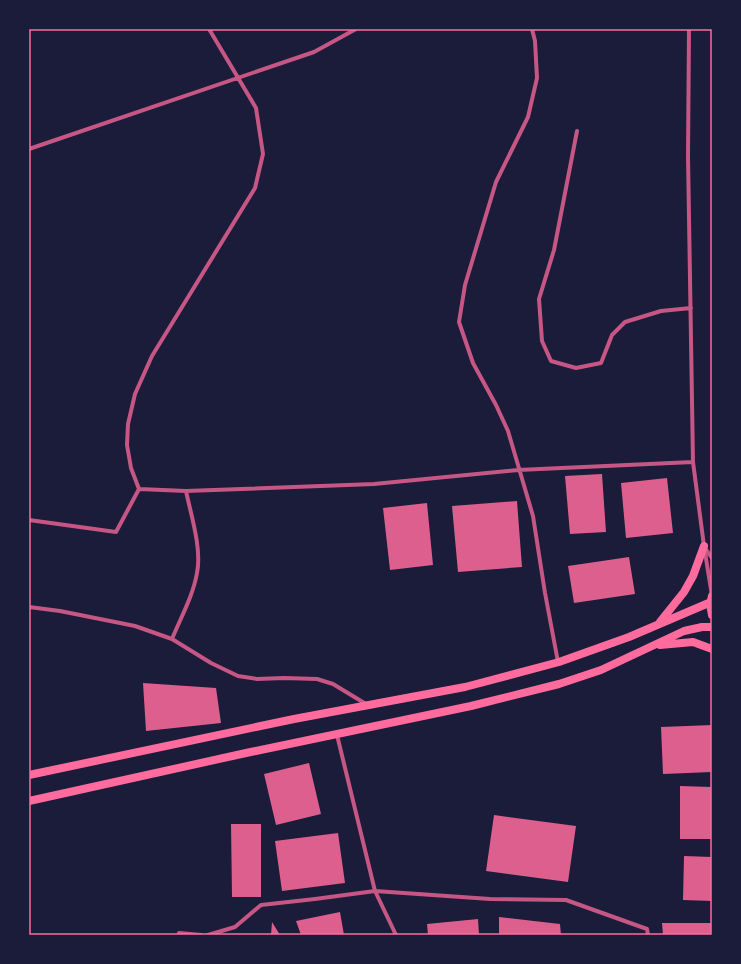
<svg xmlns="http://www.w3.org/2000/svg" width="741" height="964" font-family="Manrope,sans-serif">
<rect width="100%" height="100%" fill="#1b1b3a"/>
<!-- building -->
<path fill="#dd5f8e" d="M602,474L606,532L570,534L565,476Z
M667,478L673,533L626,538L621,483Z
M517,501L522,567L458,572L452,506Z
M427,503L433,565L390,570L383,508Z
M629,557L635,594L574,603L568,566Z
M143,683L216,688L221,723L146,731Z
M712,725V772L663,774L661,727Z
M309,763L321,814L276,825L264,774Z
M680,786L712,787V839H680Z
M494,815L576,826L568,882L486,871Z
M231,824H261V897H232Z
M338,833L345,883L282,891L275,841Z
M684,856L712,857V901L683,900Z
M340,912L344,935H301L296,921Z
M499,917L560,924L561,935H499Z
M478,919L479,935H428L427,924Z
M272,922L280,935H271Z
M662,923H712V935H663Z"/>
<g fill="none" stroke-linecap="round" stroke-linejoin="round">
<!-- minor -->
<path stroke="#c65784" stroke-width="4" d="M532,29L535,41L537,78L528,117L496,182L465,285L459,322L473,363L496,405L508,431L533,516L545,593L558,662
M689,29L688,156L693,462L704,546L712,596
M577,131L554,250L539,299L542,341L551,361L576,368L601,363L612,335L625,322L661,311L691,308
M29,149L314,52L356,29
M139,489L186,491L374,484L518,470L693,462
M29,520L116,532L139,489L131,468L127,445L128,424L135,394L152,356L255,188L263,154L256,108L209,29
M705,548L712,558
M29,607L60,611L135,626L172,639L211,663L238,676L257,679L284,678L317,679L333,684L366,704
M172,639C181,617 193,596 197,573C202,549 191,515 186,491
M337,735L375,891L396,935
M179,933L201,935
M208,935L235,927L261,905L315,899L375,891L490,899L566,900L647,929L648,935"/>
<!-- secondary -->
<path stroke="#ff6b9d" stroke-width="8" d="M712,596L710,604L712,615
M660,622L684,592L693,576L704,546
M660,645L693,642L712,649
M29,775L294,719L465,687L559,662L629,637L711,602
M29,801L246,753L471,706L559,684L601,670L684,631L702,627H712"/>
</g>
<!-- border -->
<rect width="741" height="964" fill="none" stroke="#1b1b3a" stroke-width="60"/>
<rect x="30" y="30" width="681" height="904" fill="none" stroke="#ff6b9d" stroke-width="1.5"/>
</svg>
